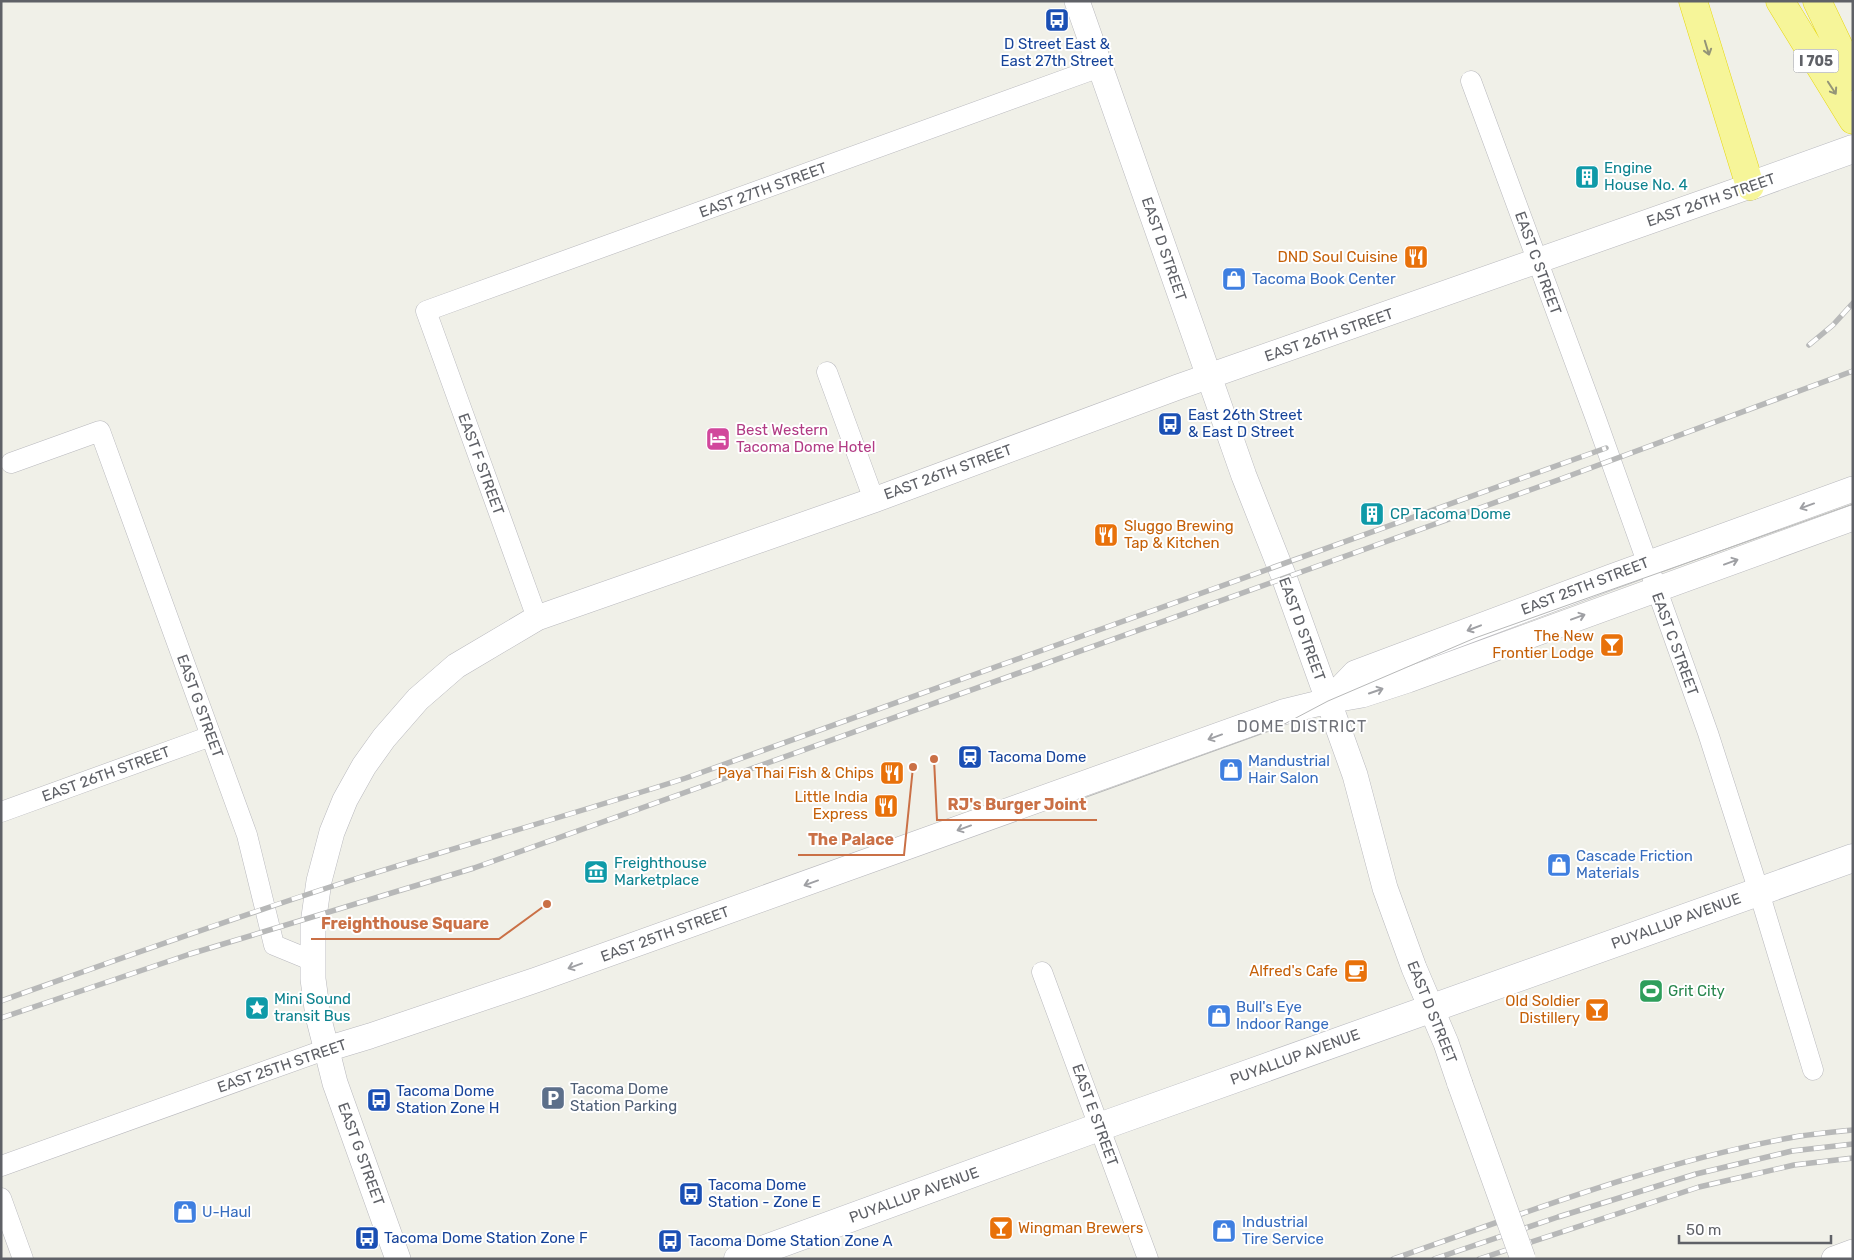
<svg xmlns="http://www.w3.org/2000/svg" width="1854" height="1260" font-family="Rubik,sans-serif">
<rect width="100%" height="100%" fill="#f0f0e8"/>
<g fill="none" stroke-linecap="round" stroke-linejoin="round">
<defs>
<path id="minor" d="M1471,81L1596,419L1708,733L1759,892L1813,1070
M827,372L874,500
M11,463L100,431L247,835L274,945L313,961
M537,618L426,311L1100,67
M1,812L211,736
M1042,972L1148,1259
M1,1166L327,1049
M1,1198L23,1259"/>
<path id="tertiary" d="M1077,1L1244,476L1284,577L1355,775L1385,888L1414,968L1446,1043L1460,1084
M1328,701L1355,673L1611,577L1853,489
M327,1049L370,1036L536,980L1283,712L1328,701L1362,695L1408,680L1853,518
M398,1259L335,1083L327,1051L318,1016L313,979V924L319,881L332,832L345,800L364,766L384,738L418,699L456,666L537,618L874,500L1178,387L1750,186
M1834,1259L1853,1252"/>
<path id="secondary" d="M1750,186L1853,149
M738,1259L1099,1127L1853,858"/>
<path id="motorway" d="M1693,1L1750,186
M1780,1L1853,120
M1817,1L1853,76"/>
</defs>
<!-- minor casing -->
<use href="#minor" stroke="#b8b8bd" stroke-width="21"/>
<!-- tertiary casing -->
<use href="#tertiary" stroke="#b8b8bd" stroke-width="26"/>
<!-- secondary casing -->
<use href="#secondary" stroke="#b9bac0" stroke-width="29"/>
<!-- motorway casing -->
<use href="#motorway" stroke="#e7d811" stroke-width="29"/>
<!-- minor -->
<use href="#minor" stroke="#fff" stroke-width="20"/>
<!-- tertiary -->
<use href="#tertiary" stroke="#fff" stroke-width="25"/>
<!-- secondary -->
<use href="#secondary" stroke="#fff" stroke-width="28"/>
<!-- motorway -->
<use href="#motorway" stroke="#f6f599" stroke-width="28"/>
<!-- tram -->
<path stroke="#b7b8b8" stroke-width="1" d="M1070,803L1275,729L1328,701L1475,638L1853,504"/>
<defs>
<path id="rail" d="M1809,345L1833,325L1853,303
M1,1001C119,959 238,916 358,878C467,844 577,813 686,778L1606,448
M1,1018L190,954L474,868L1558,480L1853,371
M1393,1259C1522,1214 1654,1163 1789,1138C1810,1134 1832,1132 1853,1130
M1434,1259L1558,1217L1696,1174L1792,1151L1853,1144
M1479,1259L1699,1187L1794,1165L1853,1158"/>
</defs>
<!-- rail casing -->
<use href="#rail" stroke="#b7b8b8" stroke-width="5.5"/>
<!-- rail -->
<use href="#rail" stroke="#fff" stroke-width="4" stroke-dasharray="11" stroke-linecap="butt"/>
<defs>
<path id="tertiary-bridge" d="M1460,1084L1523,1259"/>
</defs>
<!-- tertiary-bridge casing -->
<use href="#tertiary-bridge" stroke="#b8b8bd" stroke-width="26" stroke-linecap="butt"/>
<!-- tertiary-bridge -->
<use href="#tertiary-bridge" stroke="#fff" stroke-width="25"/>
</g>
<!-- one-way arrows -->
<defs><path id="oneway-shaft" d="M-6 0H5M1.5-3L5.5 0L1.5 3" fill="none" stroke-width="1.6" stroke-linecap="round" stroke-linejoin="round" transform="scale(1.25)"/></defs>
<g stroke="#949578">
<use href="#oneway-shaft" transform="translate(1707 48) rotate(73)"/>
<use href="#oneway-shaft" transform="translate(1832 88) rotate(57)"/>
</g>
<g stroke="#9fa0a4">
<use href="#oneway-shaft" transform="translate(1807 506) rotate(160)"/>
<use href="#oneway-shaft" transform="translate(1731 562) rotate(-20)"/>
<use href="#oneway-shaft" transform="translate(1578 617) rotate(-20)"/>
<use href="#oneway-shaft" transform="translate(1474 628) rotate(159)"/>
<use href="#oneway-shaft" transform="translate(1376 691) rotate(-19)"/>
<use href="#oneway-shaft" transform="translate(1215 737) rotate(160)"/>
<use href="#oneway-shaft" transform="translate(964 828) rotate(160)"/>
<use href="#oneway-shaft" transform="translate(811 883) rotate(160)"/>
<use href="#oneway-shaft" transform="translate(575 966) rotate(160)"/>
</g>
<!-- icons -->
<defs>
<symbol id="bus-square" viewBox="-11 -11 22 22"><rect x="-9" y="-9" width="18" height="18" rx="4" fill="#1a4fb4" stroke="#fff"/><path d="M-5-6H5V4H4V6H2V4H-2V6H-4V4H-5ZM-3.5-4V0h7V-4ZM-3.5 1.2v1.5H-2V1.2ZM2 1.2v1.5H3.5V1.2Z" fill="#fff"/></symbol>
<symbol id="building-square" viewBox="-11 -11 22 22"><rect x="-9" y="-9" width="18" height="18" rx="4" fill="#0f9aa8" stroke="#fff"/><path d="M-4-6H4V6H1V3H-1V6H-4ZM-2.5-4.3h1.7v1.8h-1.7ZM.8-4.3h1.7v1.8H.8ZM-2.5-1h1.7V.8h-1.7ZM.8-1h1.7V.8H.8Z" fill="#fff"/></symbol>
<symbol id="restaurant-square" viewBox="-11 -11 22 22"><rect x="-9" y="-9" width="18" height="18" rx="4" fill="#e8710a" stroke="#fff"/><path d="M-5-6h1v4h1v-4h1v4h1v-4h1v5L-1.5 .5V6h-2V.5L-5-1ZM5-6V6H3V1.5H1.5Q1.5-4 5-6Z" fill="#fff"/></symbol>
<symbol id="shop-square" viewBox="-11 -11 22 22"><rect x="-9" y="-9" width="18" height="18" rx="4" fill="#3f7fe0" stroke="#fff"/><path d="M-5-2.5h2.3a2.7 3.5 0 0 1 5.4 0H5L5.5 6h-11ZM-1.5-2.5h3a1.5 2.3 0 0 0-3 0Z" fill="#fff"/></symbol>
<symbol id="hotel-square" viewBox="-11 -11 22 22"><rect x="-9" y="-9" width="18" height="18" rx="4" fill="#d1479c" stroke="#fff"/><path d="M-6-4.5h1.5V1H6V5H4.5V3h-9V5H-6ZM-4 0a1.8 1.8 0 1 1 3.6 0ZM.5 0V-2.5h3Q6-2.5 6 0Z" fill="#fff"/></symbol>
<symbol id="bar-square" viewBox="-11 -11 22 22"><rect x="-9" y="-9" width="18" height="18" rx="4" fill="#e8710a" stroke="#fff"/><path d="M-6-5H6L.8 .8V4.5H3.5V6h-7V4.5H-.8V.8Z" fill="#fff"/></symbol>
<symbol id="station-square" viewBox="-11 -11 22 22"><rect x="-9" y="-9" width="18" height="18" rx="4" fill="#1a4fb4" stroke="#fff"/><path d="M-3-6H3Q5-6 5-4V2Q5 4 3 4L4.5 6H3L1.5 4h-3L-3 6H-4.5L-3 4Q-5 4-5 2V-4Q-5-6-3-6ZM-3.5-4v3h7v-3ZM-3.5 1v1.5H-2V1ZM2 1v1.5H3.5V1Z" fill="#fff"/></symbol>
<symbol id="museum-square" viewBox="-11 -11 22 22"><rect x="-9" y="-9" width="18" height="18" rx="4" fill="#0f9aa8" stroke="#fff"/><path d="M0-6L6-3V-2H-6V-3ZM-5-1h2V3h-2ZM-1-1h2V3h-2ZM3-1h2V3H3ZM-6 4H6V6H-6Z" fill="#fff"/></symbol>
<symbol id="cafe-square" viewBox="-11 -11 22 22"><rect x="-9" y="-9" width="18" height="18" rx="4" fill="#e8710a" stroke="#fff"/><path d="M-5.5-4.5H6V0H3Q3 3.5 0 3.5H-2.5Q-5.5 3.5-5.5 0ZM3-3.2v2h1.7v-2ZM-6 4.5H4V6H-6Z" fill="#fff"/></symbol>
<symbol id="stadium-square" viewBox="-11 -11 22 22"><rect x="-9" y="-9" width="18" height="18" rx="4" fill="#2e9e5b" stroke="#fff"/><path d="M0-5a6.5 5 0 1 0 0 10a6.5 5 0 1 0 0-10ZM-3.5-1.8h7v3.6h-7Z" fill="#fff"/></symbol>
<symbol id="sight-square" viewBox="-11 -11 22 22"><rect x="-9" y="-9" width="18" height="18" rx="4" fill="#0f9aa8" stroke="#fff"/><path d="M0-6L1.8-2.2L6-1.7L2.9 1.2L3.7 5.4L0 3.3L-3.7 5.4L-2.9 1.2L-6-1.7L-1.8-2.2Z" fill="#fff"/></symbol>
<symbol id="parking-square" viewBox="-11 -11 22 22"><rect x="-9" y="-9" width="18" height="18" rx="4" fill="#5c6f8a" stroke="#fff"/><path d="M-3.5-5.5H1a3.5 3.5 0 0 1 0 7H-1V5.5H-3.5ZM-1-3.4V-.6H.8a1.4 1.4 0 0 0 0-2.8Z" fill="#fff"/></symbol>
</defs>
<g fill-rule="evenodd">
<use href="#bus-square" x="1043" y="6" width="28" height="28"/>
<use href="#building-square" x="1573" y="163" width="28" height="28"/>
<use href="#restaurant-square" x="1402" y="243" width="28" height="28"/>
<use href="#shop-square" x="1220" y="265" width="28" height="28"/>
<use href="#bus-square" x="1156" y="410" width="28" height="28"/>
<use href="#hotel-square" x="704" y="425" width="28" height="28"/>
<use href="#building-square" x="1358" y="500" width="28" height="28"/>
<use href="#restaurant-square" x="1092" y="521" width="28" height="28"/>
<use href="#bar-square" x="1598" y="631" width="28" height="28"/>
<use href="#station-square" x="956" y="743" width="28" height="28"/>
<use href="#shop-square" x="1217" y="756" width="28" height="28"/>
<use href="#restaurant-square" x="878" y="759" width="28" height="28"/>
<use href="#restaurant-square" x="872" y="792" width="28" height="28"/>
<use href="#shop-square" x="1545" y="851" width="28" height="28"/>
<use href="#museum-square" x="582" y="858" width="28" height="28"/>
<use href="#cafe-square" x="1342" y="957" width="28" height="28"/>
<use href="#stadium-square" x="1637" y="977" width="28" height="28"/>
<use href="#sight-square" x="243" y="994" width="28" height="28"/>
<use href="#bar-square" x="1583" y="996" width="28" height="28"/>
<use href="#shop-square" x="1205" y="1002" width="28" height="28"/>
<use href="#parking-square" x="539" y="1084" width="28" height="28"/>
<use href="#bus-square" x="365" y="1086" width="28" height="28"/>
<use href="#bus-square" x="677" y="1180" width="28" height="28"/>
<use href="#shop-square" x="171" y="1198" width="28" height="28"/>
<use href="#bar-square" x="987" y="1214" width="28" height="28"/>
<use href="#shop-square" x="1210" y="1217" width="28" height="28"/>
<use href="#bus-square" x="353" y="1224" width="28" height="28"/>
<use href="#bus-square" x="656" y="1227" width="28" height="28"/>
</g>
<g text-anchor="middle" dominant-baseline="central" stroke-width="4" stroke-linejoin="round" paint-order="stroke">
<!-- shield labels -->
<rect fill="#fff" stroke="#8f9095" stroke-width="1" x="1793.5" y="49.5" width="45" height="23" rx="4"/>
<g font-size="14" font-weight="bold" fill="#5f6167">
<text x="1816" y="61">I 705</text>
</g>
<!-- transit labels -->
<g font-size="15" fill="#164399" stroke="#fff" text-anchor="start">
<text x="1057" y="44" text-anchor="middle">D Street East &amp;<tspan x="1057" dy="17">East 27th Street</tspan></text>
<text x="1188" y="415">East 26th Street<tspan x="1188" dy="17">&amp; East D Street</tspan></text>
<text x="988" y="757">Tacoma Dome</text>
<text x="396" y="1091">Tacoma Dome<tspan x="396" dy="17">Station Zone H</tspan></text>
<text x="708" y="1185">Tacoma Dome<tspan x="708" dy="17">Station - Zone E</tspan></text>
<text x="384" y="1238">Tacoma Dome Station Zone F</text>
<text x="688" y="1241">Tacoma Dome Station Zone A</text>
</g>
<!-- culture labels -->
<g font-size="15" fill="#0d838f" stroke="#fff" text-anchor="start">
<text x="1604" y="168">Engine<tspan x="1604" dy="17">House No. 4</tspan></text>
<text x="1390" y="514">CP Tacoma Dome</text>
<text x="614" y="863">Freighthouse<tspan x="614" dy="17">Marketplace</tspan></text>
<text x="274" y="999">Mini Sound<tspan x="274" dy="17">transit Bus</tspan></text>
</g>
<!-- street labels -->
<g font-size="15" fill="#5f6167" stroke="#fff">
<text transform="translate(763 190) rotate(-20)">EAST 27TH STREET</text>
<text transform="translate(1711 200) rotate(-19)">EAST 26TH STREET</text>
<text transform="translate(1164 249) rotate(71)">EAST D STREET</text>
<text transform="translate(1538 263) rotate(70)">EAST C STREET</text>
<text transform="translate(1329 335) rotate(-19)">EAST 26TH STREET</text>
<text transform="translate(481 464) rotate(70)">EAST F STREET</text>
<text transform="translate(948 472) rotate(-20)">EAST 26TH STREET</text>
<text transform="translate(1585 586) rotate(-21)">EAST 25TH STREET</text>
<text transform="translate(1302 629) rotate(70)">EAST D STREET</text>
<text transform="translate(1675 644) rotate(70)">EAST C STREET</text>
<text transform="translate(200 706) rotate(70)">EAST G STREET</text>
<text transform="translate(106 774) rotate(-20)">EAST 26TH STREET</text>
<text transform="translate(1676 921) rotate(-20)">PUYALLUP AVENUE</text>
<text transform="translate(665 934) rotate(-20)">EAST 25TH STREET</text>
<text transform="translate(1432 1012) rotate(68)">EAST D STREET</text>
<text transform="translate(1295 1057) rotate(-20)">PUYALLUP AVENUE</text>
<text transform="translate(282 1066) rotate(-19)">EAST 25TH STREET</text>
<text transform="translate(1095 1115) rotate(70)">EAST E STREET</text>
<text transform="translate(361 1154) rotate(70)">EAST G STREET</text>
<text transform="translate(914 1195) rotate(-20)">PUYALLUP AVENUE</text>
</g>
<!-- food labels -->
<g font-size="15" fill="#c56008" stroke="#fff" text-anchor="end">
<text x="1398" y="257">DND Soul Cuisine</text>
<text x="1124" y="526" text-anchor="start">Sluggo Brewing<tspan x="1124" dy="17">Tap &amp; Kitchen</tspan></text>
<text x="1594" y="636">The New<tspan x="1594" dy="17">Frontier Lodge</tspan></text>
<text x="874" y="773">Paya Thai Fish &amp; Chips</text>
<text x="868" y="797">Little India<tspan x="868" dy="17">Express</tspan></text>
<text x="1338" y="971">Alfred's Cafe</text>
<text x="1580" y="1001">Old Soldier<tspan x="1580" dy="17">Distillery</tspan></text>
<text x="1018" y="1228" text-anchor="start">Wingman Brewers</text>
</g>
<!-- shop labels -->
<g font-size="15" fill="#366cbe" stroke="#fff" text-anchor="start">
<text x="1252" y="279">Tacoma Book Center</text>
<text x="1248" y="761">Mandustrial<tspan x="1248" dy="17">Hair Salon</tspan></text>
<text x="1576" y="856">Cascade Friction<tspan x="1576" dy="17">Materials</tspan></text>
<text x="1236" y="1007">Bull's Eye<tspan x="1236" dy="17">Indoor Range</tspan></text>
<text x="202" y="1212">U-Haul</text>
<text x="1242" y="1222">Industrial<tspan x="1242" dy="17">Tire Service</tspan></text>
</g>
<!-- hotel labels -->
<g font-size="15" fill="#b23c85" stroke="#fff" text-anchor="start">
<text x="736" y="430">Best Western<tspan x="736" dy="17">Tacoma Dome Hotel</tspan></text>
</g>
<!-- leisure labels -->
<g font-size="15" fill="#27864d" stroke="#fff" text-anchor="start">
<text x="1668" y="991">Grit City</text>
</g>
<!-- service labels -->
<g font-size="15" fill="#4e5e75" stroke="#fff" text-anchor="start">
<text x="570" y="1089">Tacoma Dome<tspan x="570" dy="17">Station Parking</tspan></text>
</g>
<!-- neighbourhood labels -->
<g font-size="16" letter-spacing="1" fill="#707279" stroke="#fff">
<text x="1302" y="726">DOME DISTRICT</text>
</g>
</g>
<!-- callouts -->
<path fill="none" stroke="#ca7046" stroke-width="2" d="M934 759L937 820H1097M913 767L904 855H798M547 904L499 939H311"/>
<g fill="#ca7046" stroke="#fff" stroke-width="2">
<circle cx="934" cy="759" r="5"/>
<circle cx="913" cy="767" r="5"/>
<circle cx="547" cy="904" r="5"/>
</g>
<g font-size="16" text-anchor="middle" font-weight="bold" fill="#ca7046" stroke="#fff" stroke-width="4" stroke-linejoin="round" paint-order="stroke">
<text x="1017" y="810">RJ's Burger Joint</text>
<text x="851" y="845">The Palace</text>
<text x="405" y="929">Freighthouse Square</text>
</g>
<!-- border -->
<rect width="1854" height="1260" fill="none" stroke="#5f6167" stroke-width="5"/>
<!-- scale -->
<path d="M1679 1235v8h152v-8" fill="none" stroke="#5f6167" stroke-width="2.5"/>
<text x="1686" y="1235" font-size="15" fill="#5f6167" stroke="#ffffff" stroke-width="4" paint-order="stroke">50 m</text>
</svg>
